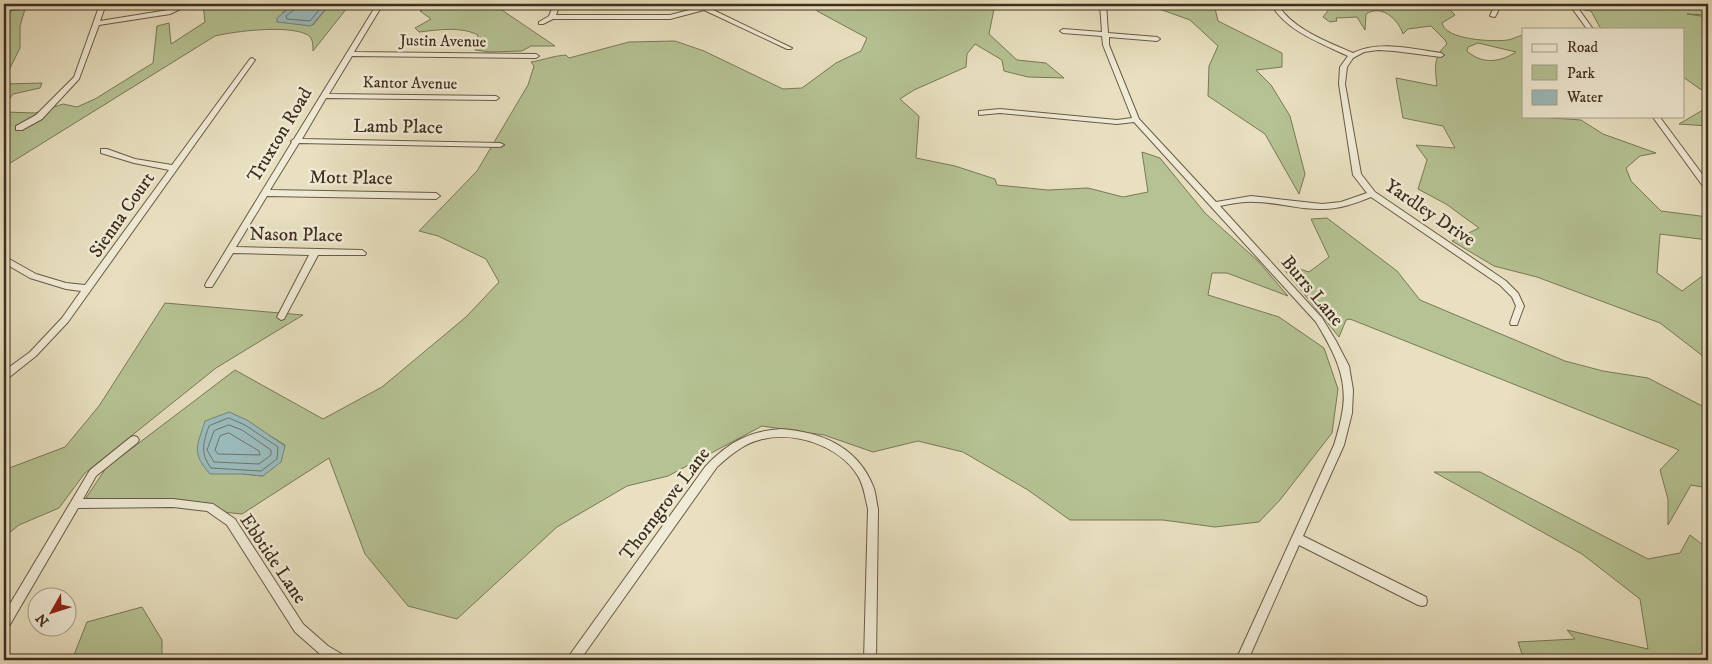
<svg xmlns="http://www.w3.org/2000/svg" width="1712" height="664" font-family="'IM FELL DW Pica',serif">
<rect width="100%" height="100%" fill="#e8e0c0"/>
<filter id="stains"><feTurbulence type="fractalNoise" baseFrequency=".004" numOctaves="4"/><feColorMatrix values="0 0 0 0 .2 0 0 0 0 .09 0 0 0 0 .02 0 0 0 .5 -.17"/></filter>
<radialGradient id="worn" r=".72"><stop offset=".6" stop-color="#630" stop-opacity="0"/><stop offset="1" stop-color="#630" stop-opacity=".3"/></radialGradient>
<!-- green -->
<path fill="#b5c293" stroke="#7a7858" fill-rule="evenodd" d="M203,4H294L282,13L313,25L330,4H341L347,8L313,51C313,44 313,37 306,34C286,25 236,31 215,36L4,167V112L35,113L63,104L77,107L95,99L153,63L157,26L169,23L171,44L205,22Z
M434,4H493L555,46H531L522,51L490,52L475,50L478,35C460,26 438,30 419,32L415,28L431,19L420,11Z
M817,4H995L989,34L1017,60L1046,63L1064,78L1028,77L1004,71L1002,60L975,44L967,54L966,67L914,90L900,99L919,116L916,158L955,166L995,179L997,185L1048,190L1088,188L1123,197L1148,192L1142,152L1160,158L1205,213L1258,261L1288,296L1227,273H1212L1208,295L1279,317L1324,348L1338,389L1332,433L1280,500L1259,522L1215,527L1163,520H1070L1028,490L963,452L918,441L873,452L824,435L762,426L668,476L627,486L557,527L457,619L408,606L365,554L329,458L242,514L86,498L106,468L235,370L323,419L382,387L466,317L499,282L486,259L438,236L419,231L477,171L528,85L534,66L531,62C544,60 552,56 566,55L569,58L629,42L675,41L704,51L783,89L802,88L836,63L861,51L867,38L817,11ZM269,435L285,445L263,476L243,474Z
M1150,4H1214L1218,21L1282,53V67L1256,70L1271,85L1290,116L1305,174L1299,194L1265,134L1208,96L1209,66L1218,46L1190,20L1151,6Z
M1333,4H1444L1455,15L1442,23C1445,40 1493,42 1508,40C1513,39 1518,36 1523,35V116L1581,120L1603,134L1656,153L1640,156L1626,168L1631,181L1661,211L1708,217V240L1660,234L1657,273L1682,291L1701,277H1708V360L1660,323L1537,277L1494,266L1452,241L1479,228L1446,204L1418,189L1427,160L1416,145L1455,148L1443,126L1403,118L1396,78L1437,86C1435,67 1433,57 1447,44L1445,40L1431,26L1408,29L1403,34C1398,19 1382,4 1366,14L1365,30L1357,17L1336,18L1337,21L1330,22L1323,17ZM1478,43L1516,52C1501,62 1482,65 1467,51L1468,47Z
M1579,4H1708V15L1687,14L1708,17V92L1700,89L1683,77V29H1601L1591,11L1584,10Z
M25,9L20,26V48L4,80V16L10,11Z
M42,83L40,88L13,94L4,106V84Z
M1708,107V126L1679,124Z
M1327,218L1397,271L1420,300L1565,361L1603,371L1648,378L1708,409V488L1691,485L1668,525V499L1660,470L1679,450L1350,319L1346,320L1339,337L1278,262L1309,272L1329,257L1311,219Z
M165,303L303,315L216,368L85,473L59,508L19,525L4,537V470L65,447L99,406Z
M1434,472H1480L1648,559L1680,553L1690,535L1708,549V660H1524L1518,642L1575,639L1567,630L1648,649L1640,599L1582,554Z
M142,607L162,640V660H72L87,622Z"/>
<!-- water -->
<path fill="#9bbbbc" stroke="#76837d" d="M294,4H330L311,26L277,22V18Z
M229,412L247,420L285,446L281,462L263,476L243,474H210C191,452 197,447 205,421Z"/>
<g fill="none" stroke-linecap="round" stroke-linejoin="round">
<!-- shore -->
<path stroke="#6d746d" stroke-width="1" d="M296,4L295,9L286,16L287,19L310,21L324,4
M229,418L245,425L278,447L277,459L261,471L211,468C200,453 203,443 209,426Z
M229,425L242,430L271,450V455L259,464L214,462L207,450L214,431Z
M229,433L259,451L260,455L218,454L215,450L220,436Z"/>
<defs>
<path id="minor" d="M100,4H106L100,21L168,10L183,4H191L170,14L99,25L79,79L42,119L22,130H16V126L36,115L74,77Z
M377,4H383L354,52L536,54L539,56L536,58L352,56L329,94L496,96L499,98L496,100L326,98L302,139L500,143L504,145L500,147L299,143L270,190L436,193L440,196L436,199L267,196L236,247L362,250L366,253L365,255H318L284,319L281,320L277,317L309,255L233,253L212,287H206L205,285L206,283L292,142L291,141L294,139Z
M554,4H560L556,15H670L701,7L699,4H705L707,7L792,48L791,49H787L704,10L670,19H553L543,24H539V22L549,16Z
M1100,4H1106L1108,33L1157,37L1160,39L1157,41L1109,37V45L1139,119L1216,202L1251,196L1322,204L1341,202L1367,193L1353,175L1339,84L1340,67L1348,56C1321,43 1286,31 1271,4H1277C1294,30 1326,41 1353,53C1379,40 1413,49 1441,53L1444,55L1441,57L1394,51L1378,50L1364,52L1353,58L1347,67L1345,84L1361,174L1375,192L1506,281L1518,293L1524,306L1517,325H1511L1510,323L1516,306L1512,297L1500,285L1371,197C1356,203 1340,209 1323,209C1300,210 1277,202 1254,202C1243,201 1231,204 1220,206L1322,318L1336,341L1349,366L1353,390L1352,413L1344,445L1303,536L1426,597L1427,601L1426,605L1422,606L1418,605L1299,545L1248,660H1236L1334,445C1337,435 1340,425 1342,414C1349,379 1334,352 1316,322L1134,122L1117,124L1000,113L979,115V111L1000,109L1117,120L1132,118L1103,45L1102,36L1063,33L1060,31L1063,29L1102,32Z
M1489,4H1495L1499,9L1495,17L1490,16L1493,9Z
M1569,4H1575L1593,29H1587Z
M252,58L255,60L68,322L36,356L7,379L4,380V371L30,352L62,318L81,291L66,289L30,278L4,263V256L36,274L66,283L85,285L169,170L134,163L101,153V149H107L135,159L172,165L250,59Z
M1652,116H1659L1708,182V190L1705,189Z
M781,429C821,432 857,446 873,486C876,493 876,501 878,509L876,660H864L868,509C865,497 864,486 858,476C839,445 793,430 759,440C743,444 729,456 717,467L580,660H567L569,656L705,467C727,443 749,431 781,429Z
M134,436L137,437L139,440L137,443L96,476L83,499H173L213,504L235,519L303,624L328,646L345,656L347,660H331L320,654L295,632L227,525L207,511L173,507L78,508L8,628L4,629V614L90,470L131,437Z"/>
</defs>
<!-- minor casing -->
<use href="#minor" stroke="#695a46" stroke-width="2"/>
<!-- minor -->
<use href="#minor" fill="#f0ebd6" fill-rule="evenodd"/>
</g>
<g text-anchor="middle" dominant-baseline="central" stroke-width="5" stroke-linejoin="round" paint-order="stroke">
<!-- far-street labels -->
<g font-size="16" fill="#3f2e1e" stroke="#f0ebd6">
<text transform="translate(443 41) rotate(1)">Justin Avenue</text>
<text transform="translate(410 83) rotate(1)">Kantor Avenue</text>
</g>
<!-- street labels -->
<g font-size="19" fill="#3f2e1e" stroke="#f0ebd6">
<text transform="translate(398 127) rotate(1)">Lamb Place</text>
<text transform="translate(280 135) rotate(-59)">Truxton Road</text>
<text transform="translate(351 178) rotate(1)">Mott Place</text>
<text transform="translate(1430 213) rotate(34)">Yardley Drive</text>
<text transform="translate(122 215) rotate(-55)">Sienna Court</text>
<text transform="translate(296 235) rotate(1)">Nason Place</text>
<text transform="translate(1312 291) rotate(50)">Burrs Lane</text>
<text transform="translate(665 504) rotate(-53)">Thorngrove Lane</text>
<text transform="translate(273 559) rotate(56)">Ebbtide Lane</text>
</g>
</g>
<!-- margin -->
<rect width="1712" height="664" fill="none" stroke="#e8e0c0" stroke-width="20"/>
<rect x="5" y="5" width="1702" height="654" fill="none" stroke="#3f2e1e" stroke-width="2.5"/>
<rect x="10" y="10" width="1692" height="644" fill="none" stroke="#3f2e1e"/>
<!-- legend -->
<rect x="1522" y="28" width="162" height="90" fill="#f0ebd6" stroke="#a99f8c"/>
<rect x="1532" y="44" width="25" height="8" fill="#f0ebd6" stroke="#a99f8c"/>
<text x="1567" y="52" font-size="15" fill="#3f2e1e">Road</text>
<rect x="1532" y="65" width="25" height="15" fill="#b5c293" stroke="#a99f8c"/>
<text x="1567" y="78" font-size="15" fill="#3f2e1e">Park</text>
<rect x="1532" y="90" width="25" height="15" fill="#9bbbbc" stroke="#a99f8c"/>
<text x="1567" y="102" font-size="15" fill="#3f2e1e">Water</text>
<!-- north arrow -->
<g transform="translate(52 612) rotate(231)"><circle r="24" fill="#f0ebd6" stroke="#a99f8c"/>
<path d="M0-4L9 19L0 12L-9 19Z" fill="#8f2418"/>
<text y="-8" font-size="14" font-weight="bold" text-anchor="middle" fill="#3f2e1e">N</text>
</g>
<rect width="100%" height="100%" filter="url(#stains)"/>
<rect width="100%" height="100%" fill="url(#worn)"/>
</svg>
